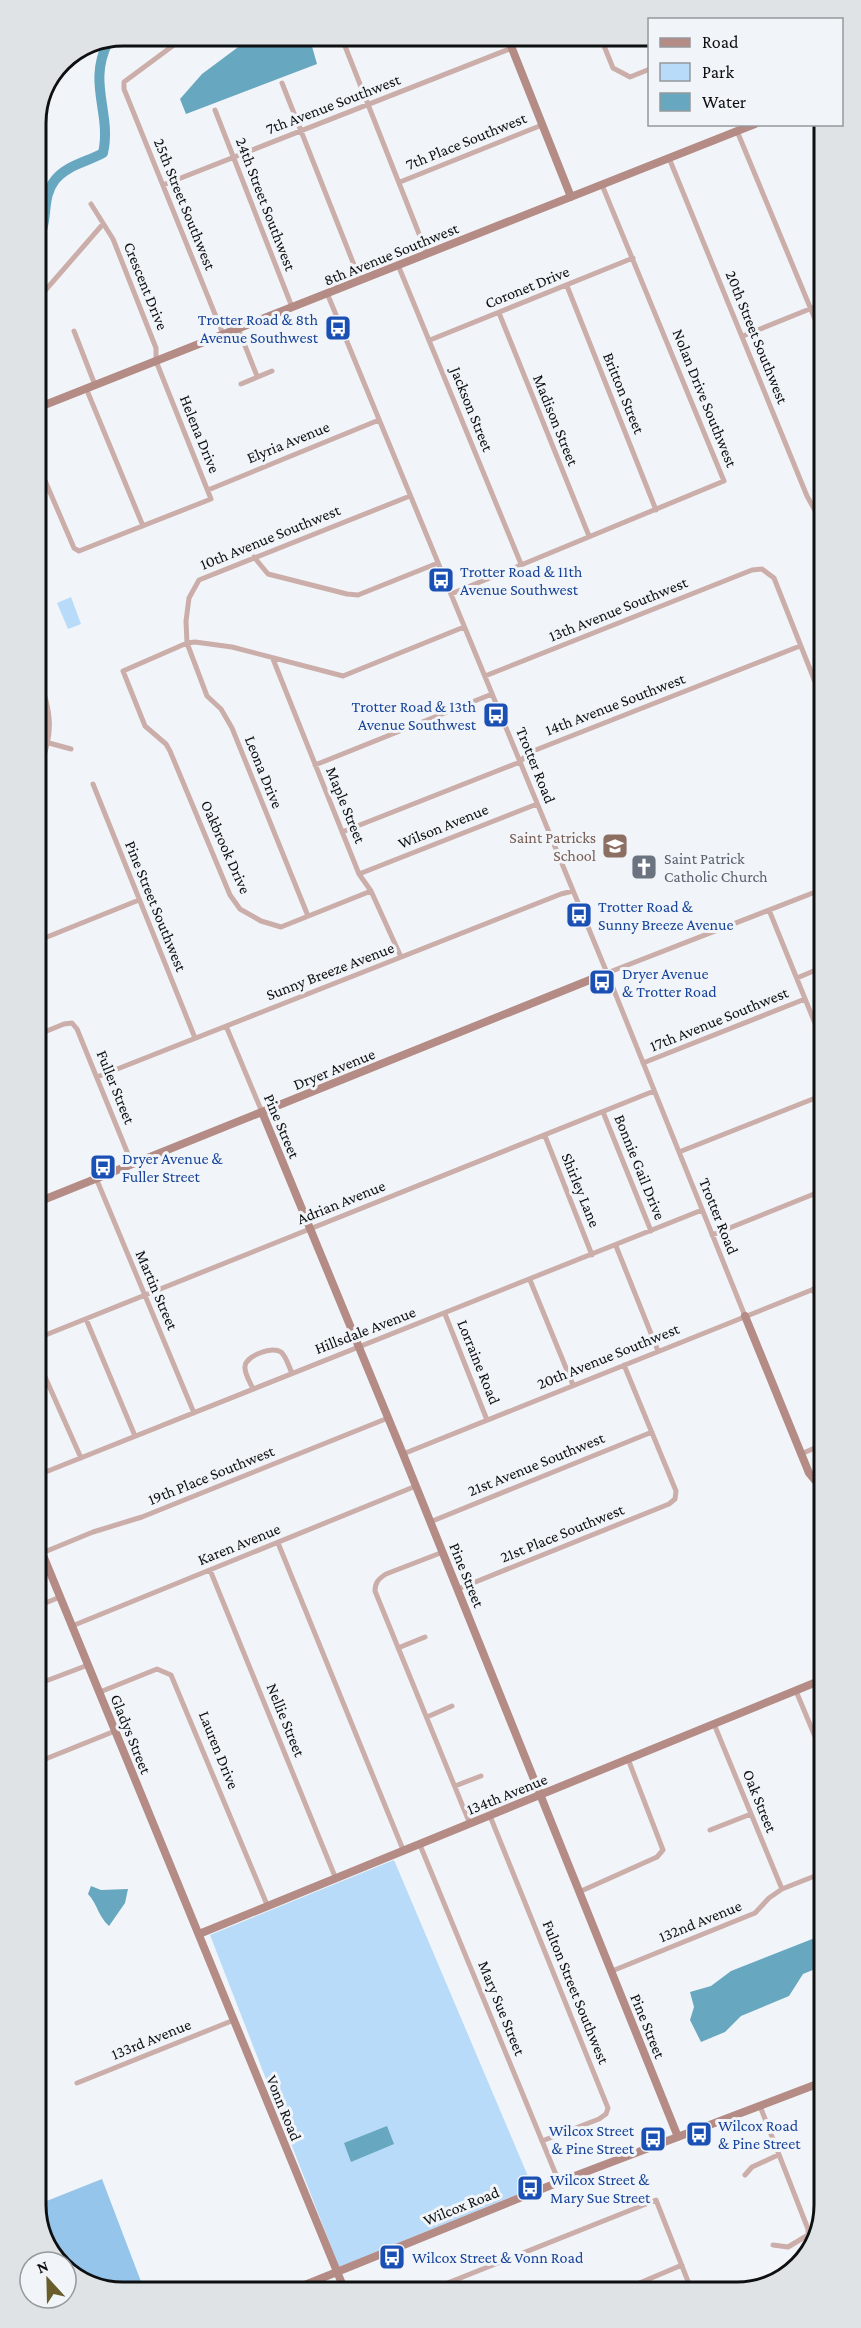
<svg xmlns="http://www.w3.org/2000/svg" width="861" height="2328" font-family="'Crimson Pro',serif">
<rect width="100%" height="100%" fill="#f1f5f9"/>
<!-- green -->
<path fill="#b8dbf9" d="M71,597L81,624L68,629L57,603Z
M394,1860L533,2188L339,2267L210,1935Z"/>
<!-- forest -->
<path fill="#96c5ec" d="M102,2179L145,2292H117L70,2274L66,2268V2262H62L39,2228V2204Z"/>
<!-- water -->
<path fill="#67a7bf" d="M253,36H309L317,64L186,114L180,99L202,74Z
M91,1886L101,1890L128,1889L125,1903L109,1926C98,1916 98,1905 88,1894Z
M825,1934V1965L803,1974L789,1996L741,2016L725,2032L701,2042L690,2020L694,2007L690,1992L711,1986L731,1971Z
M387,2126L394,2144L351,2162L344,2143Z"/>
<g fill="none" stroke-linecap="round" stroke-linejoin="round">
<!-- river -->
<path stroke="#67a7bf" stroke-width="10" d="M36,242C50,223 40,199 55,180C67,165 87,162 103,153C112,113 87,84 108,42"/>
<!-- street -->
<path stroke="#cbaeaa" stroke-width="5" d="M186,36L124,82V89L223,334
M341,36L427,254
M600,36L613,68L630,77L650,69
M282,83L360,280
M215,110L292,307
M815,124L822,141
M737,131L822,336
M669,158L807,496L823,525
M400,182L542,125
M163,185L512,48
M398,265L521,564
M567,286L656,510
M327,293L607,973L745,1316
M36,301L103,224
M499,313L589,536
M238,328L257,376
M74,331L95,385
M743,336L822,304
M430,340L633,258
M241,384L272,371
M86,388L143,526
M37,462L74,548L79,551L211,499L156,361V348L113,239L91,204
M208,490L379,420
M254,557L268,574L347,594L358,595L438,563
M451,594L724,481L602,185
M273,659L359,874L371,891L401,957
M37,673C52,712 55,734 37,773
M485,676L752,570L762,569L774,578L823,702
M49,743L71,749
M315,765L492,694
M93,784L195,1038
M342,832L520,762L528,753L800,646
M359,874L537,804
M371,891L281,927L261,921L240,909L230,895L170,751L166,744L145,726L123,671L187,643L195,642L232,647L343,676L464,627
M769,910L823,1043
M308,916L232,728L221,709L207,696L187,643L186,621L189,598L199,580L410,496
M47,937L139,900
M607,973L823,889
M797,978L823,967
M226,1026L262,1112
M37,1035L64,1024L72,1023L77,1029L132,1164
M643,1063L805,999
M97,1077L561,894L573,891
M603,1112L651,1231
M545,1136L592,1255
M679,1152L823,1095
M96,1178L194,1413
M712,1235L824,1190
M616,1246L658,1351
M530,1280L573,1385
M813,1289L824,1315
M445,1314L487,1420
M86,1319L135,1436
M38,1338L654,1091
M38,1361L81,1458
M253,1389C250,1382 244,1373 245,1366C246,1356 272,1346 281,1352C286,1356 289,1367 292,1373
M403,1454L824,1285
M801,1454L824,1444
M38,1475L702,1210
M430,1522L652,1432
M278,1543L404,1852
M443,1552L386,1574C378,1579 375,1583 375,1591L470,1824
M42,1553L93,1532L142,1517L388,1418
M210,1570L336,1879
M458,1589L669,1504L675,1499L676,1491L624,1365
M38,1606L60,1597
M72,1626L416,1486
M398,1648L425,1637
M38,1684L88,1665
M796,1691L824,1758
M100,1692L157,1669L171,1675L268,1907
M427,1717L452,1706
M714,1724L782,1889
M38,1762L115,1731
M455,1786L481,1776
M490,1816L608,2108L606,2114L599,2119L542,2141
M710,1830L751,1814
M420,1845L559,2182
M579,1892L657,1857L663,1850L628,1759
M612,1971L755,1913L769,1898L782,1889L825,1872
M77,2083L234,2020
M760,2106L808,2229V2235L788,2247L773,2245
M745,2175L752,2167L778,2155
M430,2290L656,2200L691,2289
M623,2290L682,2265"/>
<!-- secondary -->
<path stroke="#b48c85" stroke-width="8" d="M507,36L571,197
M37,408L755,124
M262,1112L403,1454L678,2137
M38,1202L607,973
M745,1316L809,1473L824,1491
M38,1543L345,2291
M199,1934L824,1679
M290,2291L559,2182L825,2081"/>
</g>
<!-- icons -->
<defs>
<symbol id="bus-square" viewBox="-11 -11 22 22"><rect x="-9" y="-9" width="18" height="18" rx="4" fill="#1a4fb4" stroke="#f1f5f9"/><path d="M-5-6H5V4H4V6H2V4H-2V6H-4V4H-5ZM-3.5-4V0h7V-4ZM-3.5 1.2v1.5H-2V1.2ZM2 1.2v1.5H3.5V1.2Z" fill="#fff"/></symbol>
<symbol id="school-square" viewBox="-11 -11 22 22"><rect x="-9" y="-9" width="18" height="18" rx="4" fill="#8d6e63" stroke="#f1f5f9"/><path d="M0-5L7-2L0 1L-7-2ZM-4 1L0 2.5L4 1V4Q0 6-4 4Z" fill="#fff"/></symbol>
<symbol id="church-square" viewBox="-11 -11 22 22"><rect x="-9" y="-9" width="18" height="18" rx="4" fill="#6b7280" stroke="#f1f5f9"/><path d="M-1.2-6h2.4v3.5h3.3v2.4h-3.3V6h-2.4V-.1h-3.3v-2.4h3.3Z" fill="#fff"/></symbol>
</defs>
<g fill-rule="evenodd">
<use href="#bus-square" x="323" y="313" width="30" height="30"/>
<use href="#bus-square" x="426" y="565" width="30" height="30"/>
<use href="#bus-square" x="481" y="700" width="30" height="30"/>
<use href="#school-square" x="600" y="831" width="30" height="30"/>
<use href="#church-square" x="629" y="852" width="30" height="30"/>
<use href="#bus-square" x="564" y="900" width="30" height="30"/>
<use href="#bus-square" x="587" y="967" width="30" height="30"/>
<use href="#bus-square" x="88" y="1152" width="30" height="30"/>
<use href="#bus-square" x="684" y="2119" width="30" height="30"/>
<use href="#bus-square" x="638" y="2124" width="30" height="30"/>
<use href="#bus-square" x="515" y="2173" width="30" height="30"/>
<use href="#bus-square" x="377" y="2242" width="30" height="30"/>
</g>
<g text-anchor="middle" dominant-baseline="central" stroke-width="6" stroke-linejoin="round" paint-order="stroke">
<!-- street labels -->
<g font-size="16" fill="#0d0f10" stroke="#f1f5f9">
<text transform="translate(333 104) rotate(-21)">7th Avenue Southwest</text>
<text transform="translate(466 141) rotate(-22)">7th Place Southwest</text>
<text transform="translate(185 204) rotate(68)">25th Street Southwest</text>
<text transform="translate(266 204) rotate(69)">24th Street Southwest</text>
<text transform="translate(391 254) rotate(-22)">8th Avenue Southwest</text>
<text transform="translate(146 286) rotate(68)">Crescent Drive</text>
<text transform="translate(527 287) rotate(-22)">Coronet Drive</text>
<text transform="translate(757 337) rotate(68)">20th Street Southwest</text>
<text transform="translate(624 393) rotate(68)">Britton Street</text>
<text transform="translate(705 398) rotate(68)">Nolan Drive Southwest</text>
<text transform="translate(472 409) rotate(68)">Jackson Street</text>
<text transform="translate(556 420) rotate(68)">Madison Street</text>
<text transform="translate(200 434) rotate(68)">Helena Drive</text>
<text transform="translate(288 442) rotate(-22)">Elyria Avenue</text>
<text transform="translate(270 537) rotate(-22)">10th Avenue Southwest</text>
<text transform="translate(618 609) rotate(-22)">13th Avenue Southwest</text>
<text transform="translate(615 704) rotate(-21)">14th Avenue Southwest</text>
<text transform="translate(536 765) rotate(68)">Trotter Road</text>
<text transform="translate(264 772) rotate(68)">Leona Drive</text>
<text transform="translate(346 805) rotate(68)">Maple Street</text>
<text transform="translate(443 826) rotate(-22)">Wilson Avenue</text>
<text transform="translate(226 847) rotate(66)">Oakbrook Drive</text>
<text transform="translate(156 906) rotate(68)">Pine Street Southwest</text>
<text transform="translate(330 971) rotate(-21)">Sunny Breeze Avenue</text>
<text transform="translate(719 1019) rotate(-22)">17th Avenue Southwest</text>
<text transform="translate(334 1069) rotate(-22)">Dryer Avenue</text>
<text transform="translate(116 1087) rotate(68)">Fuller Street</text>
<text transform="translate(282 1126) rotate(67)">Pine Street</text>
<text transform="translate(640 1167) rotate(68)">Bonnie Gail Drive</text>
<text transform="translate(581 1190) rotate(68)">Shirley Lane</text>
<text transform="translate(341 1202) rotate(-22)">Adrian Avenue</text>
<text transform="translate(719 1216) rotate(68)">Trotter Road</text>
<text transform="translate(157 1290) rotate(67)">Martin Street</text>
<text transform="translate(365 1330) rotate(-21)">Hillsdale Avenue</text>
<text transform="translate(608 1356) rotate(-22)">20th Avenue Southwest</text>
<text transform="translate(479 1362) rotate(68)">Lorraine Road</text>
<text transform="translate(536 1464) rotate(-22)">21st Avenue Southwest</text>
<text transform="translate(211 1475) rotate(-22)">19th Place Southwest</text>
<text transform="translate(562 1533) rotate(-22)">21st Place Southwest</text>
<text transform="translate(239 1544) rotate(-22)">Karen Avenue</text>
<text transform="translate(467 1575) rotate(68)">Pine Street</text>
<text transform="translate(286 1720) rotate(68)">Nellie Street</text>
<text transform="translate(131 1734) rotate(68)">Gladys Street</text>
<text transform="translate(219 1750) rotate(68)">Lauren Drive</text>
<text transform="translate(507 1794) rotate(-22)">134th Avenue</text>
<text transform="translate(760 1801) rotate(68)">Oak Street</text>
<text transform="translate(700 1921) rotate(-22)">132nd Avenue</text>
<text transform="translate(576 1992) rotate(68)">Fulton Street Southwest</text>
<text transform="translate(502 2008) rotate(68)">Mary Sue Street</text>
<text transform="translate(648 2026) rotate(68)">Pine Street</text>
<text transform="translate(151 2039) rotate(-22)">133rd Avenue</text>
<text transform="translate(284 2108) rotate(68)">Vonn Road</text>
<text transform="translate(461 2206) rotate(-22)">Wilcox Road</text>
</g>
<!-- transit labels -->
<g font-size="16" fill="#164399" stroke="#f1f5f9" text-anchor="start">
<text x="318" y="319" text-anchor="end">Trotter Road &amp; 8th<tspan x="318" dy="18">Avenue Southwest</tspan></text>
<text x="460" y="571">Trotter Road &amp; 11th<tspan x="460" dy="18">Avenue Southwest</tspan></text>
<text x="476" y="706" text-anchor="end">Trotter Road &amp; 13th<tspan x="476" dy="18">Avenue Southwest</tspan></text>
<text x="598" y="906">Trotter Road &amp;<tspan x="598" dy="18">Sunny Breeze Avenue</tspan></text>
<text x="622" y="973">Dryer Avenue<tspan x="622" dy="18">&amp; Trotter Road</tspan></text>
<text x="122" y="1158">Dryer Avenue &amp;<tspan x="122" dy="18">Fuller Street</tspan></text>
<text x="718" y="2125">Wilcox Road<tspan x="718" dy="18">&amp; Pine Street</tspan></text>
<text x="634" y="2130" text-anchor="end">Wilcox Street<tspan x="634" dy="18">&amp; Pine Street</tspan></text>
<text x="550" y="2179">Wilcox Street &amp;<tspan x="550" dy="18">Mary Sue Street</tspan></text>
<text x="412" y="2257">Wilcox Street &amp; Vonn Road</text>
</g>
<!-- education labels -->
<g font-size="16" fill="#785e54" stroke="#f1f5f9" text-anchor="end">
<text x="596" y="837">Saint Patricks<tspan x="596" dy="18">School</tspan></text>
</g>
<!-- worship labels -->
<g font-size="16" fill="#5b616d" stroke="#f1f5f9" text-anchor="start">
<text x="664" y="858">Saint Patrick<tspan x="664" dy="18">Catholic Church</tspan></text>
</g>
</g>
<!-- crop -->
<path d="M0 0H861V2328H0ZM123 46H737A77 77 0 0 1 814 123V2205A77 77 0 0 1 737 2282H123A77 77 0 0 1 46 2205V123A77 77 0 0 1 123 46Z" fill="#dfe3e6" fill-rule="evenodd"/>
<path fill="none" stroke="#0d0f10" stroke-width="3" d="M123 46H737A77 77 0 0 1 814 123V2205A77 77 0 0 1 737 2282H123A77 77 0 0 1 46 2205V123A77 77 0 0 1 123 46Z"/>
<!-- legend -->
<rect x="648" y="18" width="195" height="108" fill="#f1f5f9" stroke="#96999c" stroke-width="1.5"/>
<rect x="660" y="38" width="30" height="9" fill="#b48c85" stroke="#96999c" stroke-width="1.5"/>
<text x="702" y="48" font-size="18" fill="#0d0f10">Road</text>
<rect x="660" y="63" width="30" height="18" fill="#b8dbf9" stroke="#96999c" stroke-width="1.5"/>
<text x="702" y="78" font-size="18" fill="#0d0f10">Park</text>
<rect x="660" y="93" width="30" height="18" fill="#67a7bf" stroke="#96999c" stroke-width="1.5"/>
<text x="702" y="108" font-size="18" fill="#0d0f10">Water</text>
<!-- north arrow -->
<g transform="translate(48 2280) rotate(338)"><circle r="28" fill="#f1f5f9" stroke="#96999c" stroke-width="1.5"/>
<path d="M0-4.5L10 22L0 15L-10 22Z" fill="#695e2b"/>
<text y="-9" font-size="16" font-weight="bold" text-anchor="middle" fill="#0d0f10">N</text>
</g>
</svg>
